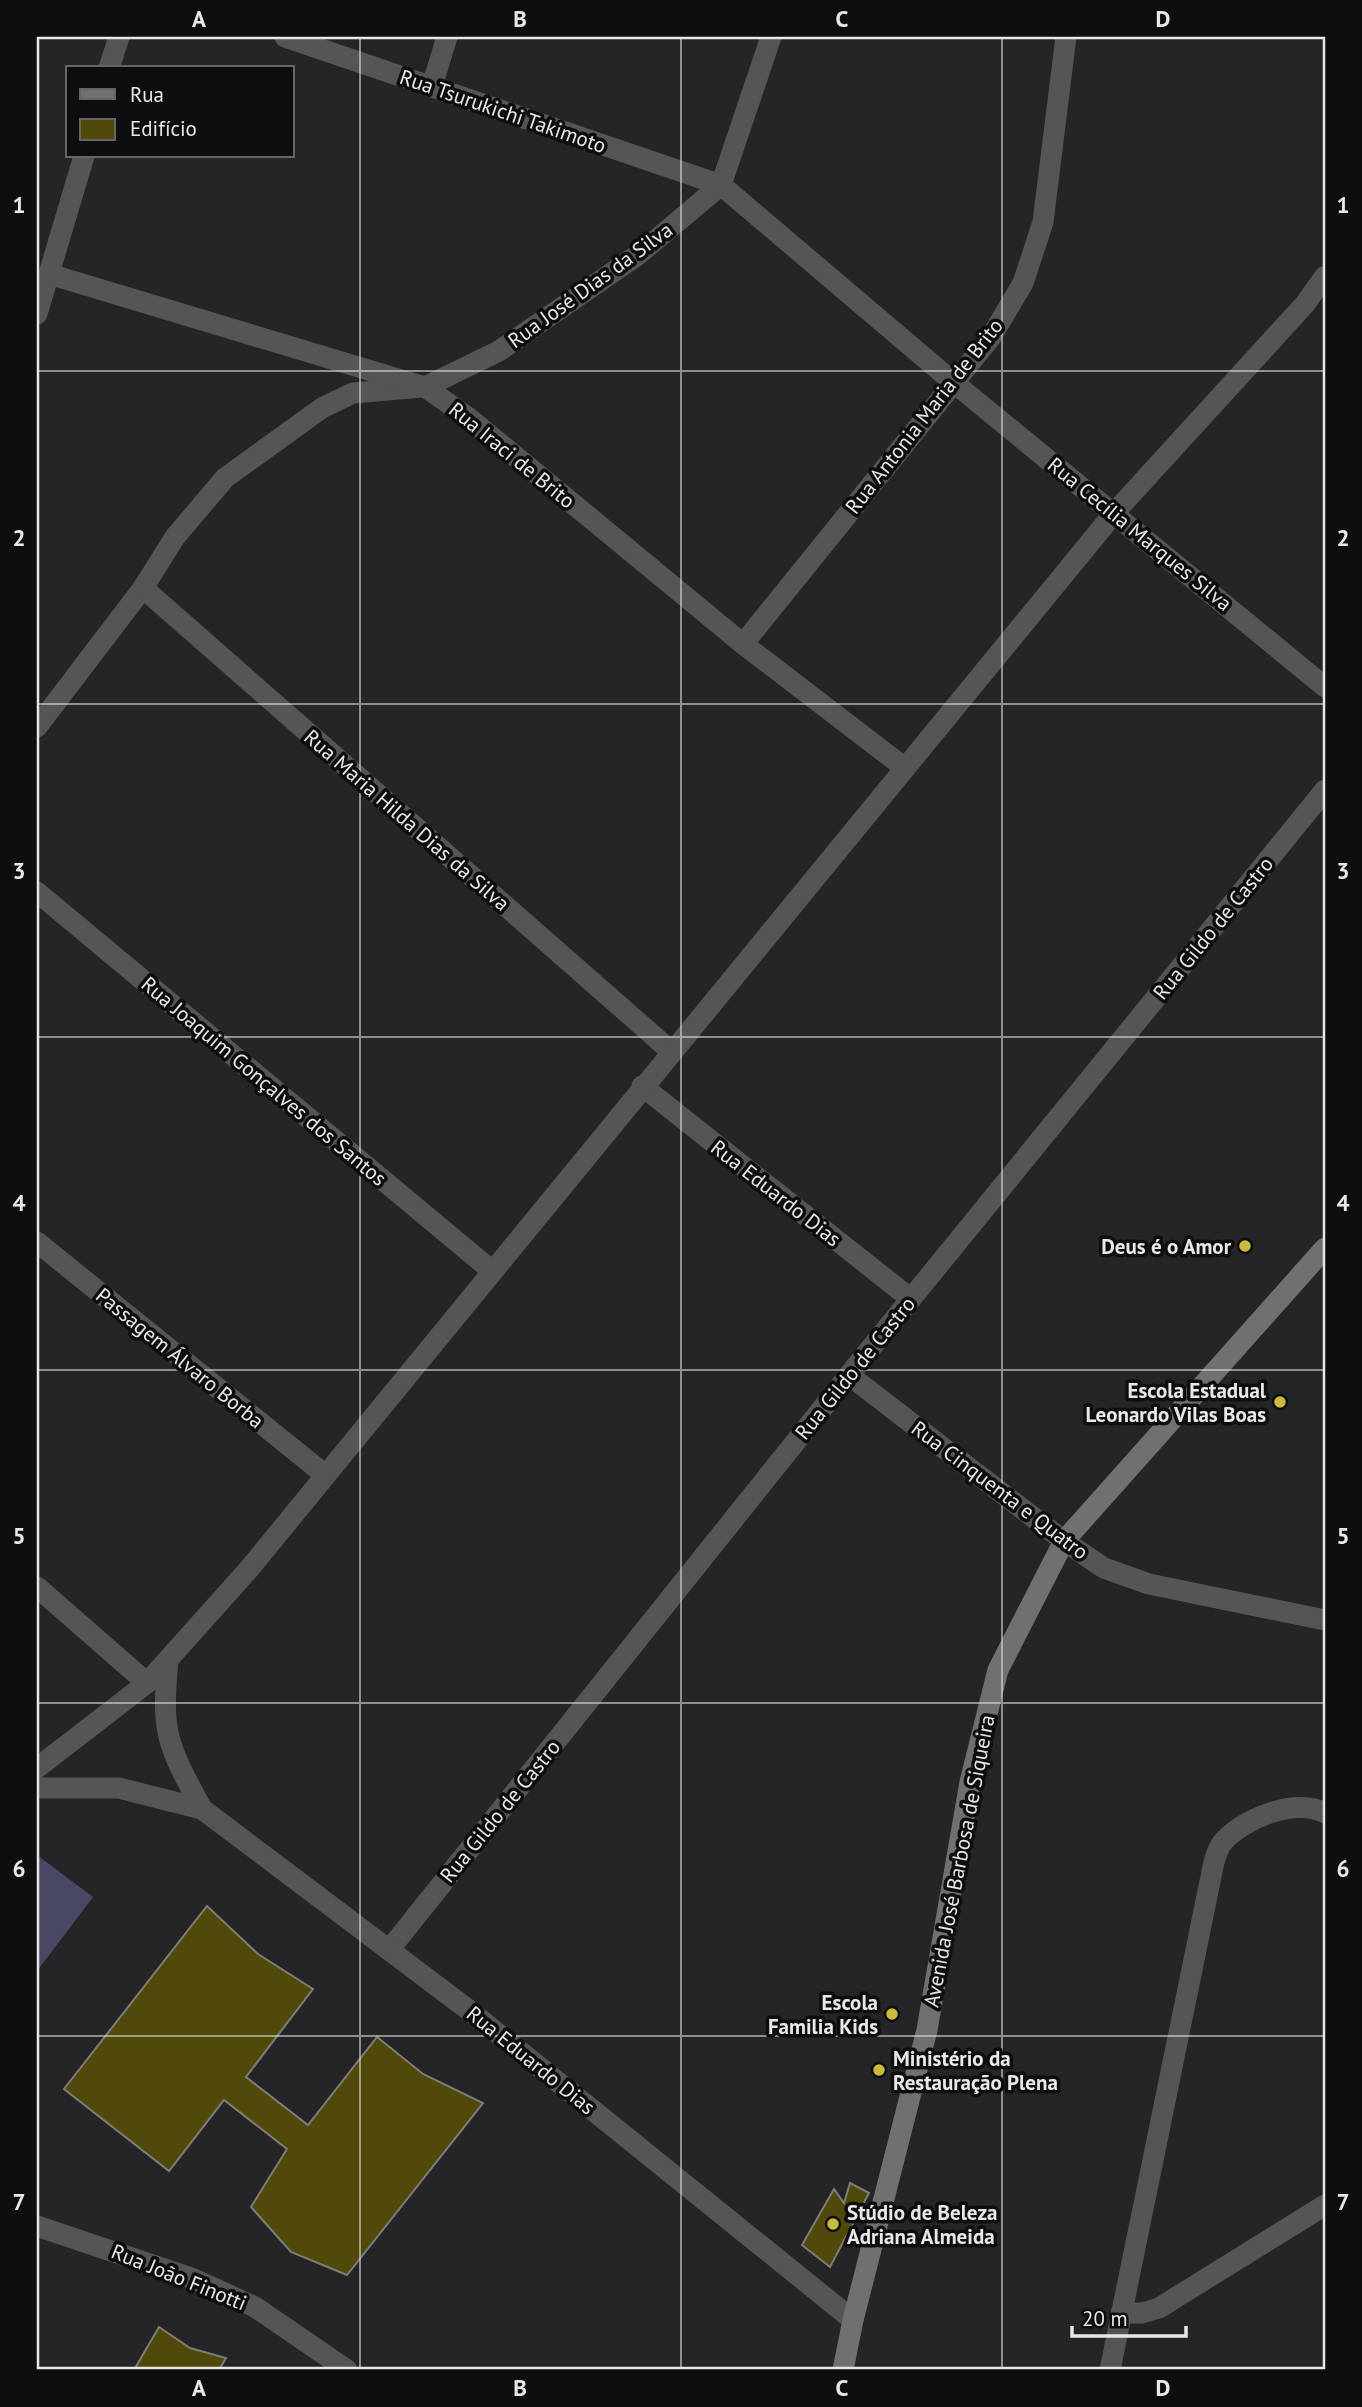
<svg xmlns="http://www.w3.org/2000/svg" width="1362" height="2407" font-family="'PT Sans',sans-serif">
<rect width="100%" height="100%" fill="#252528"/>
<!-- green -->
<path fill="#484865" d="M37,1855L93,1897L37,1971Z"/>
<!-- building -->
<path fill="#504909" stroke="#7c7c78" stroke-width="2" d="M207,1906L258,1954L313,1989L246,2077L308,2125L377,2037L423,2074L483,2103L347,2275L291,2252L251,2207L287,2149L224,2100L169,2171L64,2089Z
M850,2183L869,2193L830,2267L802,2245L834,2189L844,2203Z
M159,2327L190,2348L226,2358L219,2370H134Z"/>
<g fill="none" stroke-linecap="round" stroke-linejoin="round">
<!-- service -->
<path stroke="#555557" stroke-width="21" d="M721,185L953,382
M642,1086L911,1299
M37,1242L324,1474
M1121,2313H1142L1159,2308L1325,2205
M1110,2370L1214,1862C1216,1856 1218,1848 1222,1843C1243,1818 1297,1797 1325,1813"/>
<!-- pedestrian -->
<path stroke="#555557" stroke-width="21" d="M37,727L143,588L175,537L225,478L322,408L353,393L422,387"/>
<!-- minor -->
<path stroke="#555557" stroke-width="21" d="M285,37L721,185
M109,68L119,37
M432,86L447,37
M49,274L425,387L469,418L743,644L905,768
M37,314L84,156
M953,382L1325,687
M425,387L499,351L639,254L721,185L771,37
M143,588L672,1052
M743,644L991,337L1023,283L1043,222L1066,37
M37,892L491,1270
M849,1375L1064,1541L1104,1568L1149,1584L1325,1620
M37,1587L147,1683
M389,1950L849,1375L1325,790
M37,2226L194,2279L255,2307L347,2370"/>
<!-- tertiary -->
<path stroke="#555557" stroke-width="21" d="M168,1660C161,1734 167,1744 202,1809
M37,1768L147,1683L249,1569L1115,512L1305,304L1325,276
M37,1788H119L202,1809L470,2011L853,2320"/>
<!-- secondary -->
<path stroke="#707072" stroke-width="21" d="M843,2370L853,2320L927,2030L970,1782L998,1670L1064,1541L1325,1248"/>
</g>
<!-- grid -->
<path fill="none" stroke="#e8e8ea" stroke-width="2" stroke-opacity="0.55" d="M360,37V2370M681,37V2370M1002,37V2370M37,371H1325M37,704H1325M37,1037H1325M37,1370H1325M37,1703H1325M37,2036H1325"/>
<!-- markers -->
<g fill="#c9bb3b" stroke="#0e0e10" stroke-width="2.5">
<circle cx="1245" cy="1246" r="7"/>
<circle cx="1280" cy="1402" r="7"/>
<circle cx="892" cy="2014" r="7"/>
<circle cx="879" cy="2070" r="7"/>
<circle cx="833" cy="2224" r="7"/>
</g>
<g text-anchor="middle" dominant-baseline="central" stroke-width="7" stroke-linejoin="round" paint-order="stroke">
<!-- street labels -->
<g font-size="21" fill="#e8e8ea" stroke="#0e0e10">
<text transform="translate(503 111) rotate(19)">Rua Tsurukichi Takimoto</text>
<text transform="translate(590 285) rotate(-36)">Rua José Dias da Silva</text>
<text transform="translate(924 416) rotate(-52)">Rua Antonia Maria de Brito</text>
<text transform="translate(512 455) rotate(39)">Rua Iraci de Brito</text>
<text transform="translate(1140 534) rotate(39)">Rua Cecília Marques Silva</text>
<text transform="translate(407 820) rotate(41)">Rua Maria Hilda Dias da Silva</text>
<text transform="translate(1213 928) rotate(-51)">Rua Gildo de Castro</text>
<text transform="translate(264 1081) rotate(40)">Rua Joaquim Gonçalves dos Santos</text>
<text transform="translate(776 1193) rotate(38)">Rua Eduardo Dias</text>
<text transform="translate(180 1358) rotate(39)">Passagem Álvaro Borba</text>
<text transform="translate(855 1368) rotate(-51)">Rua Gildo de Castro</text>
<text transform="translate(1000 1490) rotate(37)">Rua Cinquenta e Quatro</text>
<text transform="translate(500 1811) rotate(-51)">Rua Gildo de Castro</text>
<text transform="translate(959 1861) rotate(-79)">Avenida José Barbosa de Siqueira</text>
<text transform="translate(531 2060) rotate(39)">Rua Eduardo Dias</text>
<text transform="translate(179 2277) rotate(22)">Rua João Finotti</text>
</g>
<!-- poi labels -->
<g font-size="21" font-weight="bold" fill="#e8e8ea" stroke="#0e0e10" text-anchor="end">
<text x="1231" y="1246">Deus é o Amor</text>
<text x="1266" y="1390">Escola Estadual<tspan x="1266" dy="24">Leonardo Vilas Boas</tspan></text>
<text x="878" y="2002">Escola<tspan x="878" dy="24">Familia Kids</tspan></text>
<text x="893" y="2058" text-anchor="start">Ministério da<tspan x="893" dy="24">Restauração Plena</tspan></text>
<text x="847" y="2212" text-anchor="start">Stúdio de Beleza<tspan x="847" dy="24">Adriana Almeida</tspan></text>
</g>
</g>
<!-- border -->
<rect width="1362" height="2407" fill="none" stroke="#0e0e10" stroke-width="77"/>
<!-- legend -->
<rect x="66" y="66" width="228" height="91" fill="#0e0e10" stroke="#656567" stroke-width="2"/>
<rect x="80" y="89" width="35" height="10" fill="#707072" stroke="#656567" stroke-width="2"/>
<text x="130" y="102" font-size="21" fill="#e8e8ea">Rua</text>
<rect x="80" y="119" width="35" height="21" fill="#504909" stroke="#656567" stroke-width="2"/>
<text x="130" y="136" font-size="21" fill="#e8e8ea">Edifício</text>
<!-- scale -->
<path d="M1072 2326v10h114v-10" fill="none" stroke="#e8e8ea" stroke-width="3.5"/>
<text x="1082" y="2326" font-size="21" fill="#e8e8ea" stroke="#0e0e10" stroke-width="5" paint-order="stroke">20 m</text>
<rect x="38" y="38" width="1286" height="2330" fill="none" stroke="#e8e8ea" stroke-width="2.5"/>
<g font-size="23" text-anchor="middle" font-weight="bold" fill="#e8e8ea">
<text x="199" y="27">A</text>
<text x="520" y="27">B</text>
<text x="842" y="27">C</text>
<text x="1163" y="27">D</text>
<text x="19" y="213">1</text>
<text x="1343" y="213">1</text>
<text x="19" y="546">2</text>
<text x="1343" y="546">2</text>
<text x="19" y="879">3</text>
<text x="1343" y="879">3</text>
<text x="19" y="1211">4</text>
<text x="1343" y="1211">4</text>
<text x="19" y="1544">5</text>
<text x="1343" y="1544">5</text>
<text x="19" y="1877">6</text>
<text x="1343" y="1877">6</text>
<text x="19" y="2210">7</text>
<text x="1343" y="2210">7</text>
<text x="199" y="2396">A</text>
<text x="520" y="2396">B</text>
<text x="842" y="2396">C</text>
<text x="1163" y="2396">D</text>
</g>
</svg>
